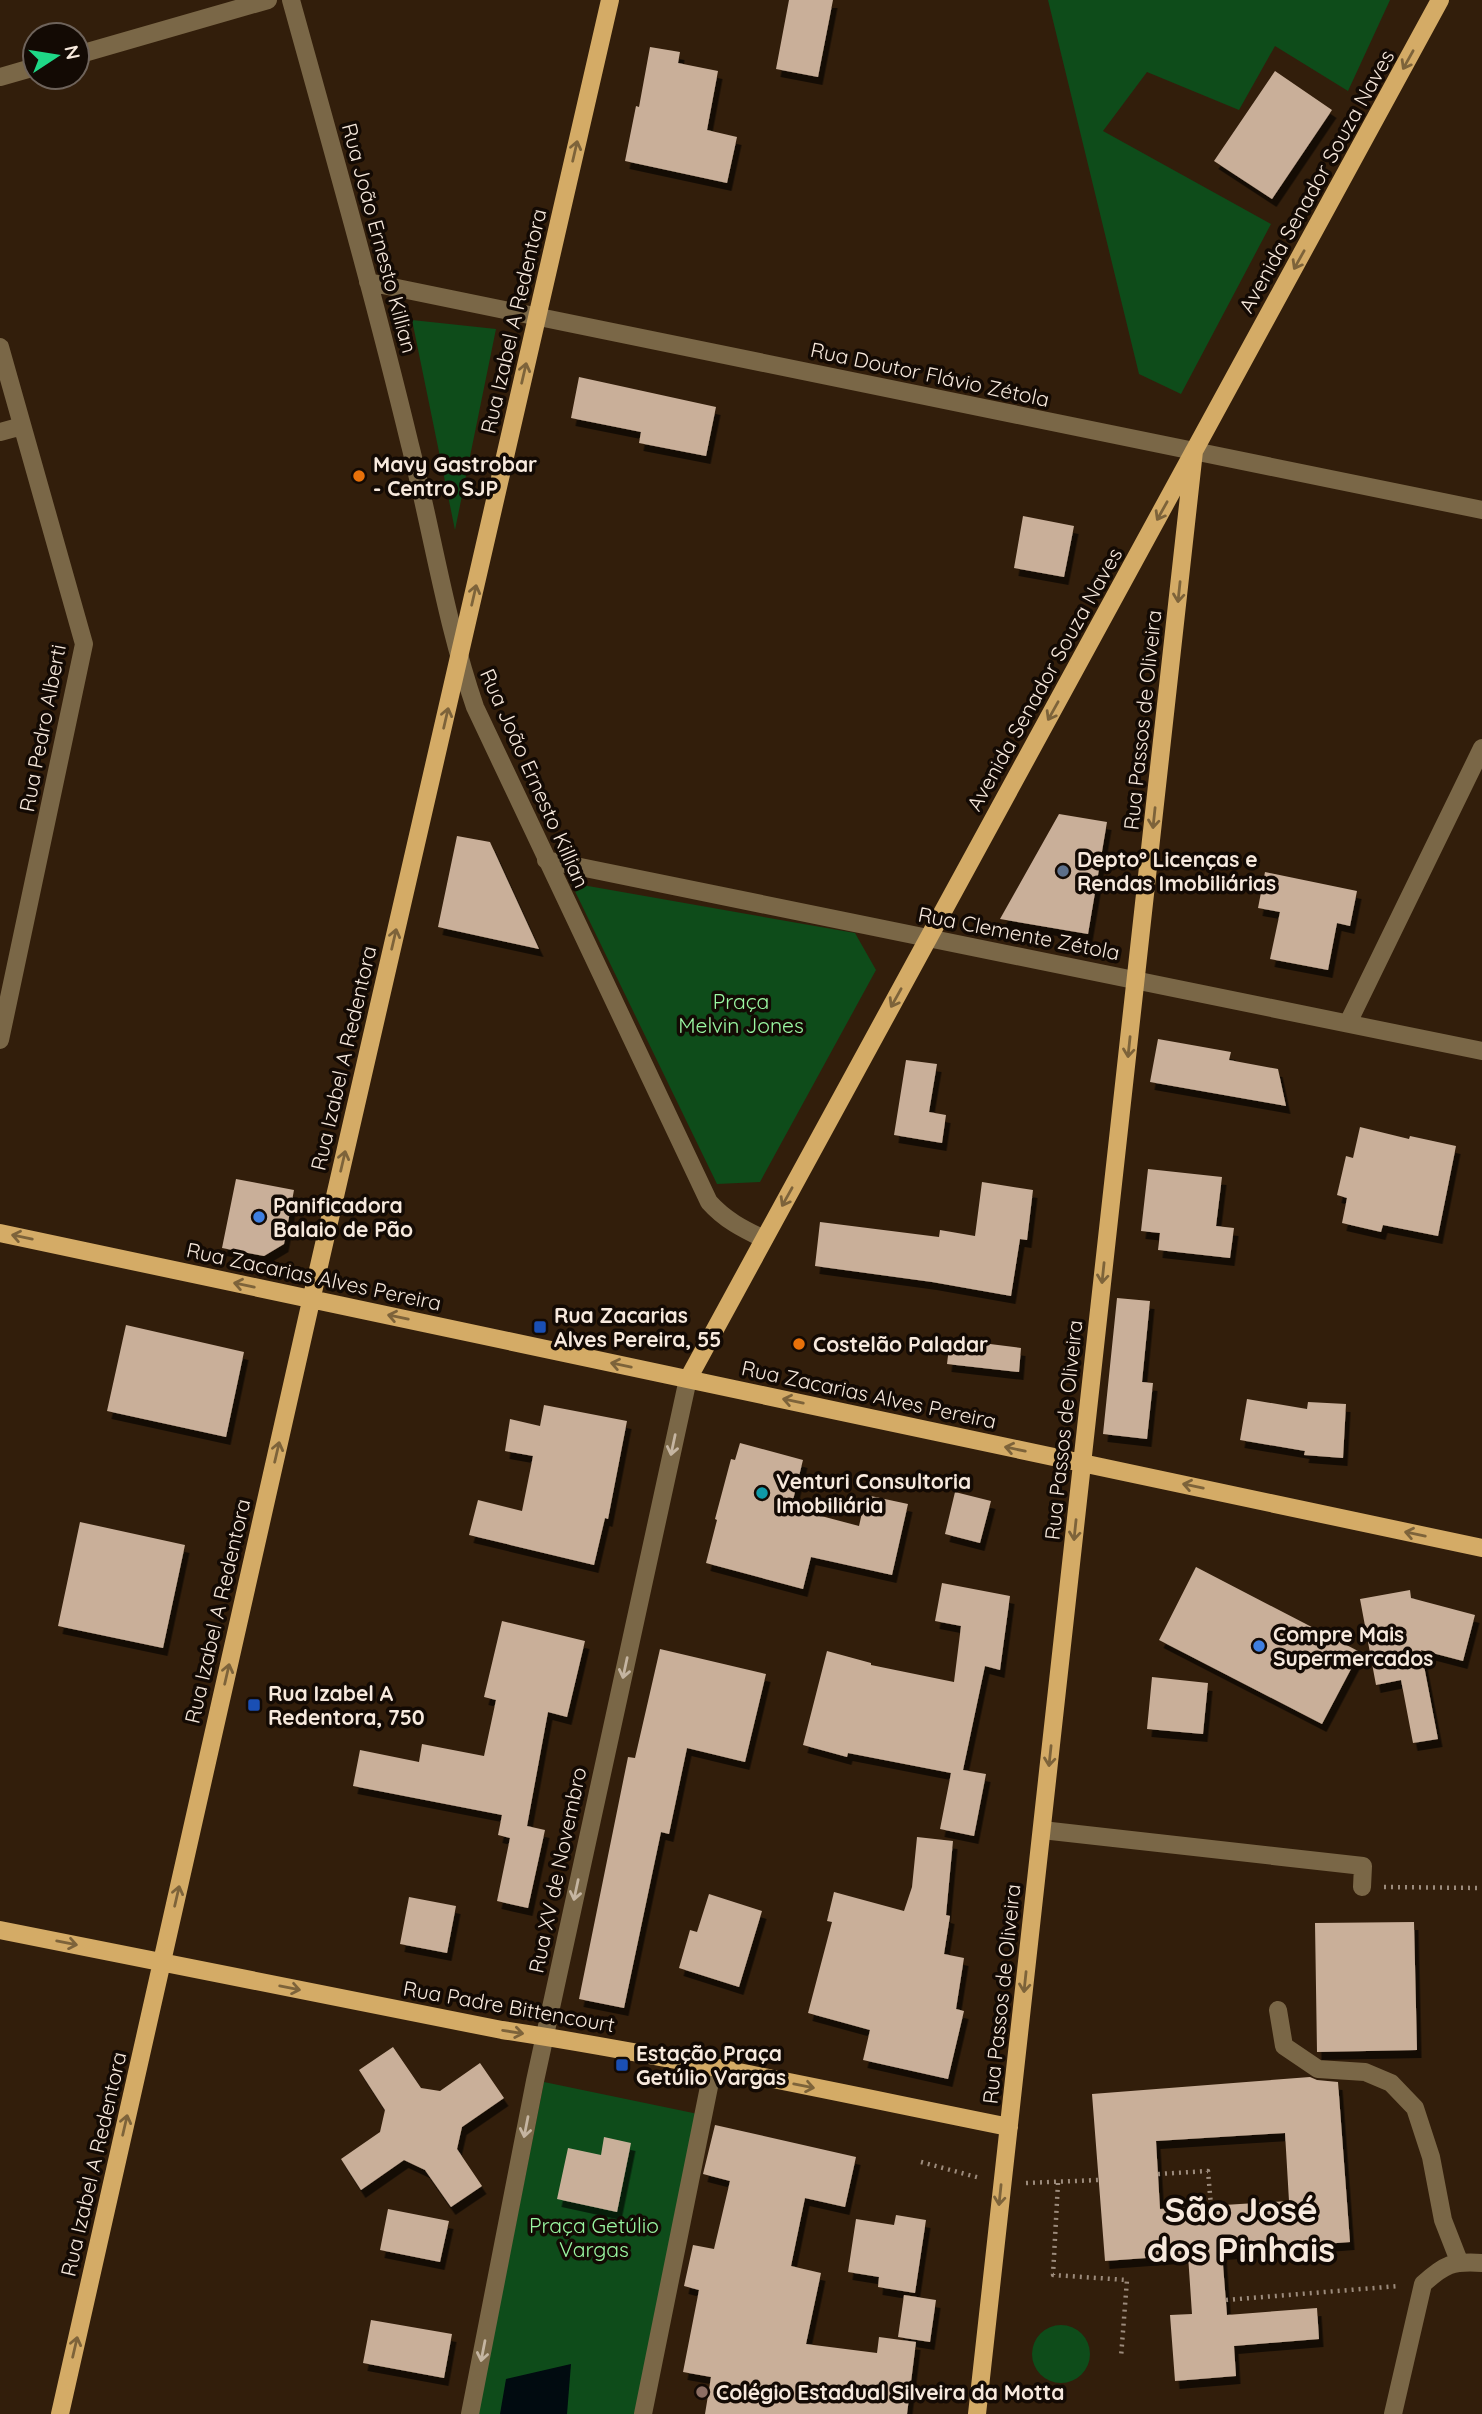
<svg xmlns="http://www.w3.org/2000/svg" width="1482" height="2414" font-family="Quicksand,sans-serif">
<defs>
<filter id="shadow"><feDropShadow dx="4.5" dy="8" stdDeviation="0" flood-color="#0009"/></filter>
</defs>
<rect width="100%" height="100%" fill="#321e0b"/>
<!-- green -->
<path fill="#0e4c1a" d="M1048,0H1390L1348,91L1275,46L1239,110L1147,72L1103,131L1271,224L1181,394L1139,374Z
M412,320L496,329L455,530Z
M571,883L855,933L876,970L760,1182L717,1184Z
M544,2082L698,2114L638,2414H478Z
M1032 2354a29 29 0 1 1 58 0a29 29 0 1 1-58 0Z"/>
<!-- water -->
<path fill="#010b10" d="M571,2364L567,2414H500L506,2379Z"/>
<!-- building -->
<path fill="#c9af99" fill-rule="evenodd" filter="url(#shadow)" d="M789,0H833L818,77L776,69Z
M650,47L680,52L678,63L718,71L707,130L737,137L727,183L625,161L636,106L639,107Z
M1275,71L1332,110L1272,199L1214,161Z
M579,377L716,407L706,456L639,443L641,432L571,418Z
M1023,516L1074,526L1064,577L1014,568Z
M1059,814L1107,822L1088,934L1000,919Z
M457,836L490,842L539,949L438,927Z
M1265,872L1357,891L1350,926L1337,923L1328,970L1270,959L1280,912L1258,908Z
M1158,1039L1231,1052L1229,1060L1278,1069L1286,1106L1150,1082Z
M906,1060L937,1064L929,1112L946,1115L942,1143L894,1135Z
M1360,1127L1409,1139L1410,1136L1456,1146L1438,1236L1383,1225L1381,1232L1342,1223L1347,1198L1337,1195L1346,1156L1353,1158Z
M1148,1169L1222,1177L1216,1226L1234,1228L1230,1258L1158,1250L1160,1233L1141,1231Z
M236,1179L294,1190L284,1244L264,1256L222,1248Z
M982,1182L1033,1190L1027,1240L1020,1239L1011,1296L932,1282L815,1266L820,1222L939,1237L940,1230L975,1236Z
M1117,1298L1150,1301L1142,1382L1153,1383L1147,1439L1103,1434Z
M126,1325L244,1352L226,1437L107,1411Z
M950,1339L1021,1348L1019,1372L947,1364Z
M1247,1399L1307,1409L1308,1402L1346,1404L1343,1458L1304,1455L1305,1451L1240,1440Z
M544,1405L627,1421L608,1519L605,1518L594,1565L469,1535L478,1500L522,1511L533,1456L505,1451L510,1419L540,1426Z
M740,1443L803,1460L791,1508L859,1526L866,1495L908,1504L892,1575L811,1557L803,1589L706,1563L717,1520L715,1519L731,1459L735,1460Z
M955,1492L991,1501L980,1543L945,1534Z
M80,1522L185,1545L163,1648L58,1626Z
M1196,1567L1360,1652L1322,1724L1159,1640Z
M942,1583L1010,1596L1000,1670L985,1666L963,1770L986,1774L974,1836L940,1829L951,1773L848,1753L847,1757L803,1745L827,1651L871,1663V1665L954,1682L961,1626L935,1621Z
M1410,1590L1411,1598L1475,1615L1463,1661L1421,1650L1438,1739L1413,1743L1401,1680L1376,1685L1360,1599Z
M502,1621L585,1641L567,1717L548,1712L527,1826L545,1830L528,1908L497,1901L510,1838L498,1835L502,1815L353,1786L360,1750L419,1762L422,1744L484,1756L496,1700L484,1697Z
M660,1649L766,1674L745,1762L687,1748L669,1834L661,1832L624,2008L579,1999L628,1757L635,1758Z
M1152,1677L1208,1683L1203,1734L1147,1729Z
M917,1837L953,1841L946,1915L950,1916L944,1954L964,1958L956,2009L964,2011L948,2079L863,2060L870,2030L808,2013L832,1922L827,1921L834,1892L904,1911L912,1887Z
M709,1894L762,1911L739,1987L679,1968L690,1930L697,1932Z
M409,1897L456,1906L447,1953L400,1944Z
M1414,1922L1417,2050L1317,2052L1315,1923Z
M393,2047L421,2088L440,2091L480,2063L504,2098L462,2127L457,2149L482,2186L451,2207L425,2170L404,2160L361,2190L341,2159L380,2132L385,2110L359,2070Z
M1310,2077L1317,2080L1338,2082L1350,2242L1222,2252L1227,2315L1317,2308L1319,2339L1234,2346L1236,2376L1175,2381L1170,2315L1192,2314L1188,2255L1105,2261L1092,2094ZM1285,2133L1289,2201L1160,2209L1156,2141Z
M715,2125L856,2157L845,2207L805,2198L791,2266L821,2273L806,2344L877,2353L879,2337L916,2342L907,2414H705L711,2377L683,2372L699,2290L684,2286L693,2245L714,2249L730,2181L703,2174Z
M604,2137L631,2143L617,2212L557,2199L568,2148L601,2155Z
M388,2209L449,2221L440,2262L380,2250Z
M896,2215L926,2220L915,2293L878,2287L879,2277L848,2272L856,2219L894,2225Z
M904,2295L936,2300L930,2342L898,2337Z
M371,2320L452,2334L444,2378L363,2363Z"/>
<g fill="none" stroke-linecap="round" stroke-linejoin="round">
<!-- path -->
<path stroke="#9c8b7c" stroke-width="4.5" stroke-dasharray="2 5" stroke-linecap="butt" d="M1384,1887L1482,1888
M921,2162L980,2178
M1158,2174L1208,2171L1211,2206
M1026,2183L1098,2180
M1058,2183L1053,2275L1127,2280L1121,2357
M1226,2300L1399,2286"/>
<!-- minor -->
<path stroke="#7a6747" stroke-width="18" d="M291,0C332,148 374,296 410,445C432,531 446,623 475,707L709,1202C725,1220 743,1229 764,1239
M77,55L268,0
M0,77L35,67
M368,282L1482,510
M0,347L84,644L0,1040
M0,432L22,426
M546,860L1482,1051
M1348,1023L1482,748
M1042,1830L1363,1866L1362,1887
M1278,2010L1284,2046L1318,2069L1365,2072L1391,2083L1415,2108L1431,2157L1443,2220L1459,2261
M470,2414L535,2081L688,1379
M643,2414L713,2067
M1393,2414L1423,2284C1445,2264 1452,2261 1482,2263"/>
<!-- major -->
<path stroke="#d4ab66" stroke-width="18" d="M0,1233L1482,1548
M688,1379L1440,0
M0,1930L502,2030C672,2056 840,2093 1009,2127
M60,2414L313,1292L610,0
M977,2414L1194,451"/>
</g>
<!-- one-way arrows -->
<defs><path id="oneway-shaft" d="M-6 0H5M1.5-3L5.5 0L1.5 3" fill="none" stroke-width="1.6" stroke-linecap="round" stroke-linejoin="round" transform="scale(1.75)"/></defs>
<g stroke="#7d633a">
<use href="#oneway-shaft" transform="translate(1408 60) rotate(119)"/>
<use href="#oneway-shaft" transform="translate(575 151) rotate(-77)"/>
<use href="#oneway-shaft" transform="translate(1299 260) rotate(119)"/>
<use href="#oneway-shaft" transform="translate(524 373) rotate(-77)"/>
<use href="#oneway-shaft" transform="translate(1162 511) rotate(119)"/>
<use href="#oneway-shaft" transform="translate(1179 592) rotate(96)"/>
<use href="#oneway-shaft" transform="translate(474 595) rotate(-77)"/>
<use href="#oneway-shaft" transform="translate(1053 711) rotate(119)"/>
<use href="#oneway-shaft" transform="translate(446 718) rotate(-77)"/>
<use href="#oneway-shaft" transform="translate(1154 818) rotate(96)"/>
<use href="#oneway-shaft" transform="translate(394 939) rotate(-77)"/>
<use href="#oneway-shaft" transform="translate(896 998) rotate(119)"/>
<use href="#oneway-shaft" transform="translate(1129 1047) rotate(96)"/>
<use href="#oneway-shaft" transform="translate(343 1161) rotate(-77)"/>
<use href="#oneway-shaft" transform="translate(787 1197) rotate(119)"/>
<use href="#oneway-shaft" transform="translate(22 1237) rotate(-168)"/>
<use href="#oneway-shaft" transform="translate(1103 1273) rotate(96)"/>
<use href="#oneway-shaft" transform="translate(244 1285) rotate(-168)"/>
<use href="#oneway-shaft" transform="translate(398 1317) rotate(-168)"/>
<use href="#oneway-shaft" transform="translate(621 1365) rotate(-168)"/>
<use href="#oneway-shaft" transform="translate(793 1401) rotate(-168)"/>
<use href="#oneway-shaft" transform="translate(1015 1449) rotate(-168)"/>
<use href="#oneway-shaft" transform="translate(277 1452) rotate(-77)"/>
<use href="#oneway-shaft" transform="translate(1193 1486) rotate(-168)"/>
<use href="#oneway-shaft" transform="translate(1075 1530) rotate(96)"/>
<use href="#oneway-shaft" transform="translate(1415 1534) rotate(-168)"/>
<use href="#oneway-shaft" transform="translate(227 1674) rotate(-77)"/>
<use href="#oneway-shaft" transform="translate(1050 1756) rotate(96)"/>
<use href="#oneway-shaft" transform="translate(177 1896) rotate(-77)"/>
<use href="#oneway-shaft" transform="translate(67 1943) rotate(11)"/>
<use href="#oneway-shaft" transform="translate(1025 1982) rotate(96)"/>
<use href="#oneway-shaft" transform="translate(290 1988) rotate(11)"/>
<use href="#oneway-shaft" transform="translate(513 2032) rotate(9)"/>
<use href="#oneway-shaft" transform="translate(804 2086) rotate(11)"/>
<use href="#oneway-shaft" transform="translate(125 2125) rotate(-77)"/>
<use href="#oneway-shaft" transform="translate(1000 2195) rotate(96)"/>
<use href="#oneway-shaft" transform="translate(75 2347) rotate(-77)"/>
</g>
<g stroke="#c5b5a1">
<use href="#oneway-shaft" transform="translate(673 1445) rotate(102)"/>
<use href="#oneway-shaft" transform="translate(625 1668) rotate(102)"/>
<use href="#oneway-shaft" transform="translate(576 1890) rotate(102)"/>
<use href="#oneway-shaft" transform="translate(526 2127) rotate(101)"/>
<use href="#oneway-shaft" transform="translate(483 2351) rotate(101)"/>
</g>
<!-- markers -->
<g fill="#e8710a" stroke="#130a04" stroke-width="2.5">
<circle cx="359" cy="476" r="7"/>
<circle cx="799" cy="1344" r="7"/>
</g>
<circle fill="#5c6f8a" stroke="#130a04" stroke-width="2.5" cx="1063" cy="871" r="7"/>
<g fill="#3f7fe0" stroke="#130a04" stroke-width="2.5">
<circle cx="259" cy="1217" r="7"/>
<circle cx="1259" cy="1646" r="7"/>
</g>
<g fill="#1a4fb4" stroke="#130a04" stroke-width="2.5">
<rect x="533" y="1320" width="14" height="14" rx="3.5"/>
<rect x="247" y="1698" width="14" height="14" rx="3.5"/>
<rect x="615" y="2058" width="14" height="14" rx="3.5"/>
</g>
<circle fill="#0f9aa8" stroke="#130a04" stroke-width="2.5" cx="762" cy="1493" r="7"/>
<circle fill="#8d6e63" stroke="#130a04" stroke-width="2.5" cx="702" cy="2392" r="7"/>
<g text-anchor="middle" dominant-baseline="central" stroke-width="7" stroke-linejoin="round" paint-order="stroke">
<!-- street labels -->
<g font-size="21" fill="#f7e9dd" stroke="#130a04">
<text transform="translate(1316 181) rotate(-61)">Avenida Senador Souza Naves</text>
<text transform="translate(380 238) rotate(75)">Rua João Ernesto Killian</text>
<text transform="translate(513 321) rotate(-77)">Rua Izabel A Redentora</text>
<text transform="translate(930 374) rotate(12)">Rua Doutor Flávio Zétola</text>
<text transform="translate(1044 679) rotate(-61)">Avenida Senador Souza Naves</text>
<text transform="translate(1142 720) rotate(-84)">Rua Passos de Oliveira</text>
<text transform="translate(42 728) rotate(-79)">Rua Pedro Alberti</text>
<text transform="translate(535 778) rotate(66)">Rua João Ernesto Killian</text>
<text transform="translate(1019 933) rotate(11)">Rua Clemente Zétola</text>
<text transform="translate(343 1058) rotate(-77)">Rua Izabel A Redentora</text>
<text transform="translate(314 1276) rotate(12)">Rua Zacarias Alves Pereira</text>
<text transform="translate(869 1394) rotate(12)">Rua Zacarias Alves Pereira</text>
<text transform="translate(1063 1430) rotate(-84)">Rua Passos de Oliveira</text>
<text transform="translate(217 1611) rotate(-77)">Rua Izabel A Redentora</text>
<text transform="translate(557 1870) rotate(-78)">Rua XV de Novembro</text>
<text transform="translate(1001 1994) rotate(-84)">Rua Passos de Oliveira</text>
<text transform="translate(509 2006) rotate(10)">Rua Padre Bittencourt</text>
<text transform="translate(93 2164) rotate(-77)">Rua Izabel A Redentora</text>
</g>
<!-- poi labels -->
<g font-size="21" font-weight="bold" fill="#f7e9dd" stroke="#130a04" text-anchor="start">
<text x="373" y="464">Mavy Gastrobar<tspan x="373" dy="24">- Centro SJP</tspan></text>
<text x="1077" y="859">Deptoº Licenças e<tspan x="1077" dy="24">Rendas Imobiliárias</tspan></text>
<text x="273" y="1205">Panificadora<tspan x="273" dy="24">Balaio de Pão</tspan></text>
<text x="554" y="1315">Rua Zacarias<tspan x="554" dy="24">Alves Pereira, 55</tspan></text>
<text x="813" y="1344">Costelão Paladar</text>
<text x="776" y="1481">Venturi Consultoria<tspan x="776" dy="24">Imobiliária</tspan></text>
<text x="1273" y="1634">Compre Mais<tspan x="1273" dy="24">Supermercados</tspan></text>
<text x="268" y="1693">Rua Izabel A<tspan x="268" dy="24">Redentora, 750</tspan></text>
<text x="636" y="2053">Estação Praça<tspan x="636" dy="24">Getúlio Vargas</tspan></text>
<text x="716" y="2392">Colégio Estadual Silveira da Motta</text>
</g>
<!-- park labels -->
<g font-size="21" fill="#9bf9a3" stroke="#130a04">
<text x="741" y="1001">Praça<tspan x="741" dy="24">Melvin Jones</tspan></text>
<text x="594" y="2225">Praça Getúlio<tspan x="594" dy="24">Vargas</tspan></text>
</g>
<!-- town labels -->
<g font-size="35" font-weight="bold" fill="#f7e9dd" stroke="#130a04">
<text x="1241" y="2209">São José<tspan x="1241" dy="40">dos Pinhais</tspan></text>
</g>
</g>
<!-- north arrow -->
<g transform="translate(56 56) rotate(78)"><circle r="33" fill="#130a04" stroke="#6e635b" stroke-width="2"/>
<path d="M0-5L12 26L0 18L-12 26Z" fill="#1fd887"/>
<text y="-10" font-size="19" font-weight="bold" text-anchor="middle" fill="#f7e9dd">N</text>
</g>
</svg>
